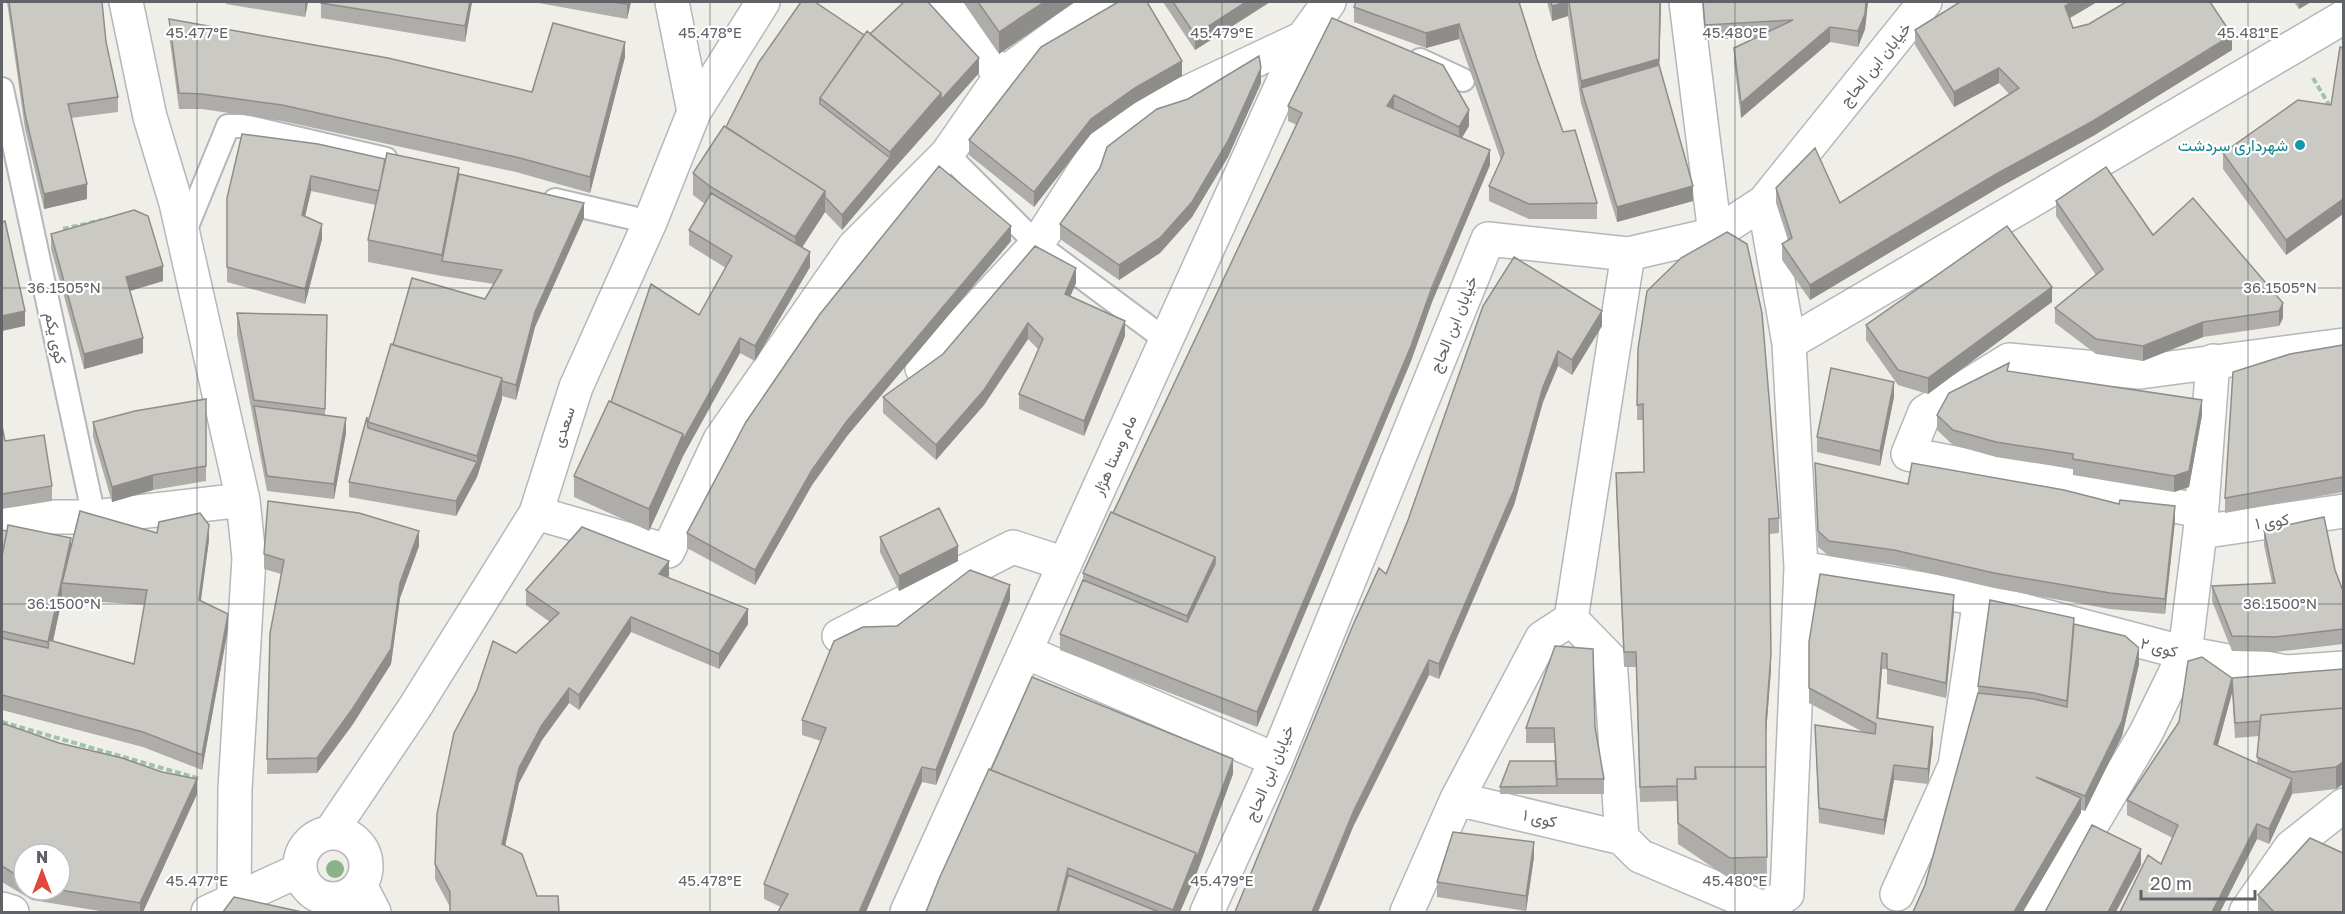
<svg xmlns="http://www.w3.org/2000/svg" width="2345" height="914" font-family="'Golos Text',Vazirmatn,sans-serif">
<rect width="100%" height="100%" fill="#f0eee8"/>
<g fill="none" stroke-linecap="round" stroke-linejoin="round">
<defs>
<path id="service" d="M1420,60L1463,80
M2,89L94,517
M947,154L1037,244L1166,340
M555,200L650,222
M183,236L228,126H244L386,159"/>
<path id="minor" d="M126,2L150,117L176,203L243,500L249,558L235,789L234,900
M944,2L1001,76L1102,2
M1686,2L1715,234
M1789,343L2344,17
M922,368L1037,244L1112,128L1303,38
M2201,511L1908,454L1925,412L2009,360L2140,372L2344,345
M536,513L668,551L720,440L854,247L947,154L1001,76
M2,517H94L243,500
M2200,532L2344,511
M1801,568L1980,599L2185,653L2287,672L2344,668
M1571,619L1610,659L1622,838L1640,856L1765,909L1787,894L1801,568L1789,343L1764,202
M839,636L1013,547L1065,564
M1026,652L1276,760
M1457,799L1622,838
M1897,894L1955,766L1980,599
M2,909L12,912
M907,912L1303,38L1329,2
M1407,912L1457,799L1542,638L1571,619L1628,254
M2040,912L2146,733L2185,653L2200,532L2213,361
M2246,912L2291,847L2344,805"/>
<path id="tertiary" d="M672,2L694,112
M300 866a33 33 0 1 1 66 0a33 33 0 1 1-66 0Z
M330,833L415,707L536,513L576,387L650,222L694,112L763,2
M360,885L374,912
M208,912L300,870
M1207,912L1276,760L1488,239L1628,254L1715,234L1764,202L1925,2"/>
</defs>
<!-- service casing -->
<use href="#service" stroke="#b4b7bb" stroke-width="26"/>
<!-- minor casing -->
<use href="#minor" stroke="#b4b7bb" stroke-width="36"/>
<!-- tertiary casing -->
<use href="#tertiary" stroke="#b4b7bb" stroke-width="36"/>
<!-- path -->
<path stroke="#9ec3a8" stroke-width="4" stroke-dasharray="6 3" stroke-linecap="butt" d="M2313,78L2332,110
M63,229L102,220
M2,722L200,779"/>
<!-- service -->
<use href="#service" stroke="#fff" stroke-width="22"/>
<!-- minor -->
<use href="#minor" stroke="#fff" stroke-width="33"/>
<!-- tertiary -->
<use href="#tertiary" stroke="#fff" stroke-width="33"/>
</g>
<!-- trees -->
<circle fill="#8cb28a" cx="335" cy="869" r="9"/>
<!-- wall -->
<path fill="#afada9" fill-rule="evenodd" d="M7,2H102L106,42L118,97V112L71,118L87,199L44,209L25,129Z
M226,2H308L305,17L226,4Z
M321,2H472L465,42L321,18Z
M533,2H631L627,19Z
M963,2H1075L999,54Z
M1163,2H1270L1195,50Z
M1519,2L1537,59L1563,132L1597,203V219H1529L1489,201V186L1501,160L1459,39L1426,48L1354,22V7Z
M1547,2H1661L1659,66L1693,201L1617,222L1581,103L1568,16L1552,21Z
M1702,2H1868L1865,29L1858,47L1830,42L1741,118L1734,63V48L1757,37L1705,40Z
M1960,2H2097L2069,18L2073,28L2232,50L2093,136L1998,188L1810,300L1782,260V244L1788,240L1776,203V188L1840,203L2009,94L1999,83L1954,107L1915,45V30Z
M2294,2H2311L2299,9Z
M1332,18L1469,126L1462,138L1490,165L1432,302L1411,361L1257,727L1060,650V634L1083,580V573L1113,513L1297,125L1288,121V106Z
M169,19L532,92L625,57L590,193L516,172L282,121L202,109H179L169,34Z
M870,34L979,73L890,173L842,230L825,212L802,248L810,267L755,361L740,353L683,456L649,531L574,497V476L611,402L699,315L726,268L689,245V230L705,204L693,195V173L726,127L864,35Z
M1182,76L1135,103L1091,134L1034,207L969,155V140Z
M1261,83L1228,157L1192,217L1160,253L1119,280L1060,239V224Z
M2331,105L2343,214L2286,255L2223,169V153Z
M242,134L459,174L584,218L535,327L516,400L502,396V399L477,477L456,516L349,497V482L368,428V422L393,345L485,299L494,284L442,276L368,262V240L376,205L311,191L305,216L322,239L305,304L227,282V198Z
M2056,201L2153,235L2283,303V318L2279,326L2203,337L2143,361L2096,354L2055,323V308L2096,275L2056,216Z
M51,234L163,281L130,291L143,353L84,369L51,249Z
M1011,241L847,436L812,485L755,585L687,548V533Z
M1076,283L1070,296L1125,336L1084,436L1019,409V394L1038,349L1028,339L984,405L936,460L883,413V397Z
M2052,302L1928,394L1898,385L1866,340V325Z
M1483,306L1602,326L1572,375L1558,366L1543,402L1514,505L1439,679L1429,675L1354,825L1386,574L1408,520Z
M237,313L327,336L325,415L346,433L334,499L267,491L237,335Z
M2343,345V492L2225,513V498Z
M1638,349L1779,518V533L1770,534L1771,669L1766,734L1767,878L1730,879L1678,844L1677,801L1640,802L1636,667H1624L1616,488V473L1644,472L1643,420H1637Z
M2009,371L2202,415L2189,487L2174,492L2073,475V469L1996,457L1953,445L1937,430V415Z
M1894,397L1880,466L1817,452V437Z
M206,399V481L153,490L112,502L93,437V422Z
M2,426L5,441L52,486V501L2,509Z
M1815,463L1908,484L2175,521L2165,614L2110,609L1994,588L1894,565L1829,556L1818,547Z
M2,530L71,547L157,533L209,540L200,601L228,629L202,770L143,747L2,710ZM62,599L145,605L134,664L53,641Z
M2264,530L2335,570L2343,591V644L2275,652L2232,651L2212,601V586L2272,583L2264,545Z
M880,537L958,561L899,591L880,552Z
M419,546L400,598L391,664L353,724L317,773L267,774V759L281,574L264,569V554Z
M669,576L667,578L748,624L719,669L631,632L579,710L569,703L542,740L519,783L505,846L537,896L450,907L435,879V864L516,653L550,622L526,605V590Z
M1010,600L936,785L922,782L781,907L764,899V884L821,741L802,735V720L897,626Z
M1954,610L1946,698L1887,684V669H1882L1878,718L1933,742L1928,784L1894,780L1884,835L1819,823L1815,725L1863,732L1809,703V642Z
M2074,624L2139,664L2122,736L2085,811L2081,810V813L1925,885L1978,693V686Z
M2343,669V784L2336,789L2292,794L2269,844L2257,839L2220,912H2120L2161,864L2173,838L2127,815V800L2232,678ZM2232,693L2235,738L2259,736L2257,764L2217,746Z
M2,723L197,794L143,912H106L32,900L2,882ZM24,854H60V890H24Z
M1595,727L1604,779V794H1500V787L1555,761L1554,743H1526V728Z
M991,770L1233,774L1196,875L1180,912H926Z
M1534,857L1526,911L1437,897V882Z
M2258,895L2343,912H2260L2258,910Z"/>
<!-- shaded-wall -->
<path fill="#8e8d89" d="M305,2H308L305,17Z
M470,2H472L465,42V26Z
M628,2H631L627,19V4Z
M1044,2H1075L999,54V32Z
M1246,2H1270L1195,50V35Z
M1568,2V16L1552,21V6Z
M1661,2L1659,80L1581,88V81Z
M1866,2H1868L1865,29L1858,47V31Z
M2072,2H2097L2065,21V6Z
M2299,2H2311L2299,9Z
M1459,24V39L1426,48V33Z
M1830,27V42L1741,118V103Z
M2232,35V50L2093,136L1998,188L1810,300V285Z
M625,42V57L590,193V177Z
M979,58V73L890,173V152L941,93Z
M1182,61V76L1135,103L1091,134L1034,207V192L1091,119L1135,88Z
M1261,68V83L1228,157L1192,217L1160,253L1119,280V265Z
M1999,68V83L1954,107V92Z
M1394,95V110L1387,106Z
M1469,110V126L1459,142V127Z
M1490,150V165L1432,302L1411,361L1257,727V712Z
M890,158V173L842,230V215Z
M459,168V189L442,261V255Z
M311,176V191L302,230V215Z
M87,184V199L44,209V194Z
M1693,186V201L1617,222V207Z
M825,191V212L795,258V237Z
M2343,199V214L2286,255V240Z
M584,203V218L535,327L516,400V385L535,312Z
M322,224V239L305,304V289Z
M1011,226V241L847,436L812,485L755,585V570L812,470L847,421Z
M810,252V267L755,361V346Z
M163,266V281L126,292V277Z
M1076,268V283L1065,309V294Z
M2052,287V302L1928,394V378Z
M2283,303V318L2279,326V311Z
M25,311V326L2,331V316Z
M1602,311V326L1572,375V360Z
M1125,321V336L1084,436V421Z
M2203,322V337L2143,361V346Z
M1028,323V339L984,405L936,460V445Z
M143,338V353L84,369V354Z
M740,338V353L683,456L649,531V509L683,434Z
M1558,351V366L1543,402L1514,505L1439,679V664L1543,387Z
M502,378V399L477,477L456,516V501L477,462V456Z
M1894,382V397L1880,466V451Z
M2202,400V415L2189,487L2174,492V476Z
M346,418V433L334,499V484Z
M153,475V490L112,502V487Z
M2175,506V521L2165,614V599Z
M209,525V540L199,615V600Z
M419,531V546L400,598L391,664L353,724L317,773V758L400,583Z
M71,538V560L62,583V599L48,664V642Z
M958,546V561L899,591V576Z
M1215,557V579L1187,638V616Z
M669,561V576L659,590V574Z
M1010,585V600L936,785V770Z
M1954,595V610L1946,698V683Z
M748,609V624L719,669V654Z
M228,614V629L202,770V755Z
M631,617V632L579,710V695Z
M2139,648V664L2122,736L2085,811V796Z
M1882,653V669L1877,733V718Z
M1771,654V669L1766,734V719Z
M1429,660V675L1354,825L1318,912H1312L1354,810Z
M2232,678V693L2214,760V744Z
M569,688V703L542,740L519,783L502,860V844L519,768L542,725Z
M1933,727V742L1928,784V769Z
M1233,759V774L1196,875L1180,912H1173V910Z
M2343,762V784L2336,789V767Z
M1894,765V780L1884,835V820Z
M922,767V782L866,912H859Z
M197,779V794L143,912H140V903Z
M2292,779V794L2269,844V829Z
M2081,798V813L2023,912H2014Z
M2257,824V839L2220,912H2212Z
M1534,842V857L1526,911V896Z
M2141,849V865L2116,912H2108Z
M1068,868V890L1062,912H1057Z"/>
<!-- building -->
<path fill="#cbc9c4" stroke="#8e8d89" stroke-width="1.5" d="M9,2H102L106,42L118,97L68,104L87,184L44,194L25,114Z
M321,2H470L465,26L321,3Z
M612,2H628L627,4Z
M801,2H815L864,35L820,98V104L890,158L842,215L825,197V191L726,127L759,62Z
M904,2H928L979,58L941,100V93L870,34Z
M978,2H1044L999,32Z
M1118,2H1147L1182,61L1135,88L1091,119L1034,192L969,140L1041,47Z
M1173,2H1246L1195,35Z
M1356,2H1519L1537,59L1563,132L1575,130L1597,203L1529,204L1489,186L1504,153L1459,24L1426,33L1354,7Z
M1551,2H1567L1552,6Z
M1569,2H1660L1659,59L1581,81Z
M1703,2H1866L1865,14L1858,31L1830,27L1741,103L1734,48L1793,20L1705,25Z
M1960,2H2072L2065,6L2073,28L2089,24L2126,2H2210L2232,35L2093,121L1998,173L1810,285L1782,244L1792,238L1776,188L1815,148L1840,203L2019,88L1999,68L1954,92L1915,30Z
M1332,18L1443,65L1469,110L1459,127L1394,95L1387,106L1490,150L1432,287L1411,346L1257,712L1060,634L1083,580L1187,622L1215,564V557L1113,513L1302,113L1288,106Z
M169,19L388,58L532,92L553,23L625,42L590,177L516,157L282,105L202,94L179,93Z
M867,31L941,93L890,152L820,98Z
M2340,47L2343,48V199L2286,240L2223,153L2298,100L2331,105Z
M1259,56L1261,68L1228,141L1192,202L1160,238L1119,265L1060,224L1100,168L1107,147L1157,109L1188,99Z
M1659,65L1693,186L1617,207L1581,88Z
M724,126L825,191L795,237L711,187L693,173Z
M242,134L318,144L385,159L379,191L311,176L302,215L322,224L305,289L227,267V198Z
M387,153L459,168L442,255L368,240Z
M939,166L1011,226L847,421L812,470L755,570L687,533L746,422L820,314Z
M2106,167L2153,235L2193,198L2283,303L2279,311L2203,322L2143,346L2096,339L2055,308L2103,269L2056,201Z
M459,174L584,203L535,312L516,385L502,381V378L393,345L412,278L485,299L502,270L442,261Z
M711,193L810,252L755,346L740,338L683,440V434L611,402L651,284L699,315L732,256L689,230Z
M134,210L148,216L163,266L126,277L143,338L84,354L51,234Z
M5,221L25,311L2,316V222Z
M2007,226L2052,287L1928,378L1898,370L1866,325Z
M1727,232L1747,244L1762,313L1779,518L1769,519L1771,654L1766,719V767H1695V779H1677V786L1640,787L1636,652H1624L1616,473L1644,472L1643,404L1637,405L1638,349L1647,291L1681,258Z
M1035,246L1076,268L1065,294L1125,321L1084,421L1019,394L1043,339L1028,323L984,390L936,445L883,397L943,354Z
M1514,257L1602,311L1572,360L1558,351L1543,387L1514,490L1439,664L1429,660L1354,810L1312,912H1235L1353,625L1379,568L1386,574L1408,520L1483,306Z
M237,313L327,315L325,409L254,400Z
M391,344L502,378L477,456L368,422Z
M2343,345V477L2225,498L2233,372L2290,354Z
M2009,363L2007,371L2202,400L2189,471L2174,476L2073,459V454L1996,442L1953,430L1937,415L1949,393Z
M1831,368L1894,382L1880,451L1817,437Z
M206,399V466L153,475L112,487L93,422L135,411Z
M609,401L683,434L649,509L574,476Z
M254,406L346,418L334,484L267,476Z
M367,417L368,428L477,462L456,501L349,482Z
M2,426L5,441L44,435L52,486L2,494Z
M1815,463L1908,484L1912,463L2064,490L2119,504L2120,500L2175,506L2165,599L2110,593L1994,573L1894,550L1829,541L1818,531Z
M268,501L359,513L419,531L400,583L391,649L353,708L317,758L267,759L270,633L284,560L264,554Z
M939,508L958,546L899,576L880,537Z
M80,511L157,533L159,522L200,513L209,525L199,600L228,614L202,755L143,732L2,695V638L48,648L49,640L134,664L147,590L62,583Z
M1111,512L1215,557L1187,616L1083,573Z
M2324,517L2335,570L2343,591V629L2275,637L2232,636L2212,586L2275,583L2264,530Z
M8,525L71,538L48,642L2,631V556Z
M582,527L669,561L659,574L748,609L719,654L631,617L579,695L569,688L542,725L519,768L502,844L522,854L537,896H558L559,912H450V892L435,864L437,814L454,733L477,690L493,641L516,653L559,613L526,590Z
M2,530L7,531L2,556Z
M970,570L1010,585L936,770L922,767L859,912H778L788,894L764,884L826,728L802,720L834,641L863,627L897,626Z
M1820,574L1954,595L1946,683L1887,669V654L1882,653L1877,718L1933,727L1928,769L1894,765L1884,820L1819,808L1815,725L1875,734L1876,724L1809,688V642Z
M1990,600L2074,618L2067,701L2034,693L1978,686Z
M2074,624L2125,636L2139,648L2122,721L2085,796L2036,777L2081,798L2014,912H1913L1925,885L1978,693L2034,699L2067,707Z
M1555,646L1593,649L1595,727L1604,779H1557L1554,728H1526Z
M2202,657L2232,678L2343,669V708L2261,715L2260,721L2235,723L2232,678L2214,744L2292,779L2269,829L2257,824L2212,912H2120L2148,855L2161,864L2178,825L2127,800L2179,722L2188,661Z
M1032,677L1233,759L1196,860V853L991,770Z
M2343,708V762L2336,767L2292,772L2257,757L2261,715Z
M2,723L59,743L122,758L162,772L197,779L140,903L60,890V854H24V880L2,866Z
M1510,761H1555L1557,786L1500,787Z
M1695,767H1766L1767,857L1730,858L1678,823L1677,779H1696Z
M989,769L1196,853L1173,910L1068,868L1057,912H926L939,879Z
M2092,825L2141,849L2108,912H2045Z
M1453,832L1534,842L1526,896L1437,882Z
M2310,838L2343,853V912H2274L2258,895Z
M1068,875L1159,912H1058Z
M234,897L302,912H223Z"/>
<!-- ticks -->
<path fill="none" stroke="#5f6266" stroke-width="1.5" stroke-opacity="0.45" d="M197,2V912M710,2V912M1222,2V912M1735,2V912M2248,2V912M2,288H2344M2,604H2344"/>
<!-- markers -->
<circle fill="#0f9aa8" stroke="#fff" stroke-width="2" cx="2300" cy="145" r="6"/>
<g text-anchor="middle" dominant-baseline="central" stroke-width="4.5" stroke-linejoin="round" paint-order="stroke">
<!-- street labels -->
<g font-size="16" fill="#5f6266" stroke="#fff">
<text transform="translate(1875 64) rotate(-51)">خیابان ابن الحاج</text>
<text transform="translate(1453 324) rotate(-68)">خیابان ابن الحاج</text>
<text transform="translate(56 338) rotate(78)">کوی یکم</text>
<text transform="translate(563 427) rotate(-72)">سعدی</text>
<text transform="translate(1114 455) rotate(-66)">مام وستا هژار</text>
<text transform="translate(2272 521) rotate(-8)">کوی ۱</text>
<text transform="translate(2159 647) rotate(15)">کوی ۲</text>
<text transform="translate(1269 773) rotate(-67)">خیابان ابن الحاج</text>
<text transform="translate(1540 818) rotate(13)">کوی ۱</text>
</g>
<!-- culture labels -->
<g font-size="16" fill="#0d838f" stroke="#fff" text-anchor="end">
<text x="2288" y="145">شهرداری سردشت</text>
</g>
</g>
<g font-size="15" text-anchor="middle" fill="#5f6266" stroke="#fff" stroke-width="4.5" stroke-linejoin="round" paint-order="stroke">
<text x="197" y="38">45.477°E</text>
<text x="710" y="38">45.478°E</text>
<text x="1222" y="38">45.479°E</text>
<text x="1735" y="38">45.480°E</text>
<text x="2248" y="38">45.481°E</text>
<text x="64" y="293">36.1505°N</text>
<text x="2280" y="293">36.1505°N</text>
<text x="64" y="609">36.1500°N</text>
<text x="2280" y="609">36.1500°N</text>
<text x="197" y="886">45.477°E</text>
<text x="710" y="886">45.478°E</text>
<text x="1222" y="886">45.479°E</text>
<text x="1735" y="886">45.480°E</text>
</g>
<!-- border -->
<rect width="2345" height="914" fill="none" stroke="#5f6266" stroke-width="6"/>
<!-- north arrow -->
<g transform="translate(42 872)"><circle r="28" fill="#ffffff" stroke="#bfc0c2" stroke-width="1.5"/>
<path d="M0-4.5L10 22L0 15L-10 22Z" fill="#de483f"/>
<text y="-9" font-size="16" font-weight="bold" text-anchor="middle" fill="#5f6266">N</text>
</g>
<!-- scale -->
<path d="M2141 890v9h114v-9" fill="none" stroke="#5f6266" stroke-width="3"/>
<text x="2150" y="890" font-size="18" fill="#5f6266" stroke="#ffffff" stroke-width="4.5" paint-order="stroke">20 m</text>
</svg>
